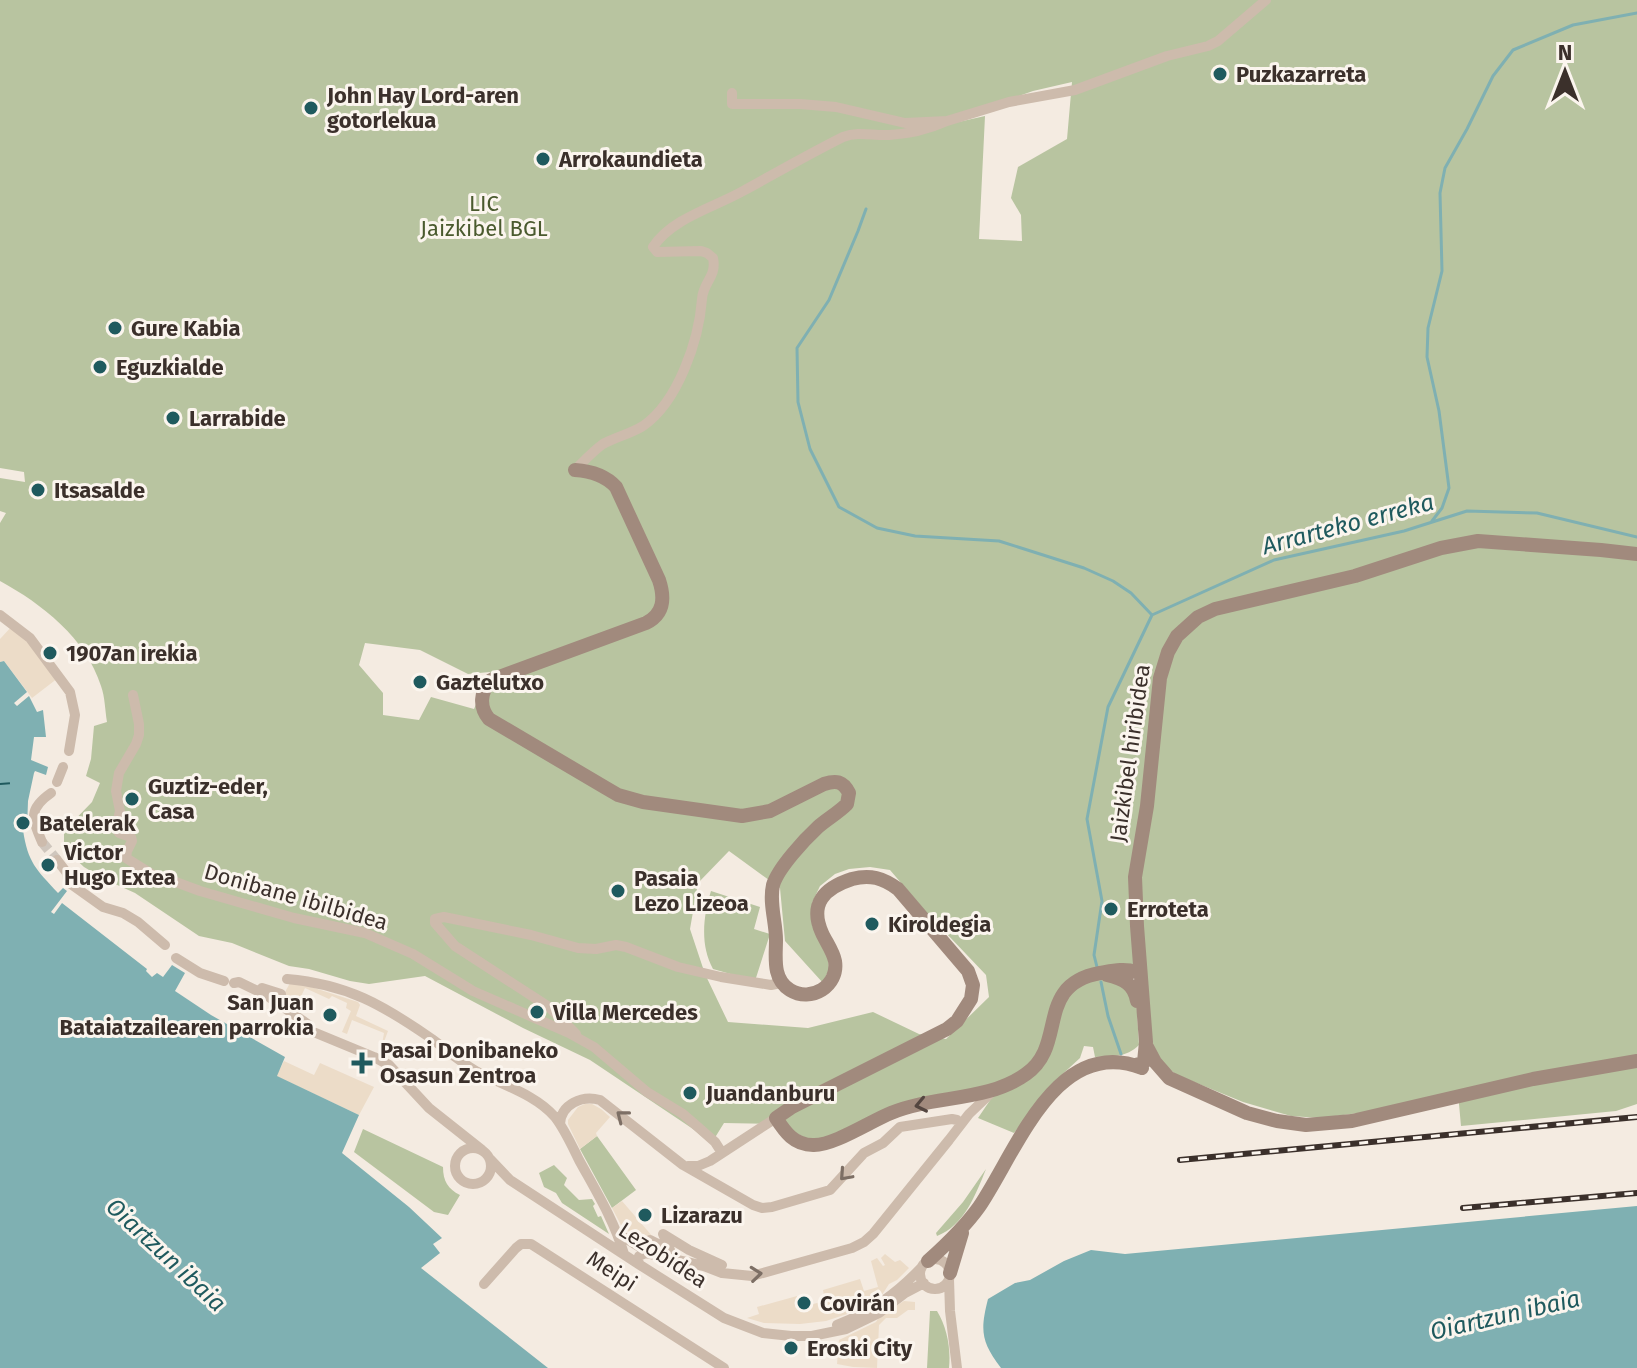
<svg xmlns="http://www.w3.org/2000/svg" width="1637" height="1368" font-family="'Fira Sans',sans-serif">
<rect width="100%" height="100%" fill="#f4ebe1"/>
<!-- green -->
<path fill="#b8c4a0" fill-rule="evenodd" d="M0,0H1637V1104L1616,1111L1461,1126L1458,1093L1359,1113L1320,1118L1291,1116L1243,1102L1177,1075L1165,1066L1150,1041L1141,965L1118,970L1136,996L1139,1045C1126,1058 1112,1056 1095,1057L1093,1047L1084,1046L1080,1058L1055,1081L1014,1133L978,1118L997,1090L904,1109L818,1145L780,1124L724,1123L711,1144L693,1129L590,1060L523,1028L425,976L369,984L350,981L309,969L289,966L232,943L199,936L135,893L104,879L84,867L69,853L64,843V831L92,802L100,783L86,776L91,759L94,726L107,722C105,710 105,697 101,686C86,638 42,604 0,581V523L6,513L0,511V478L25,482L24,472L0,468ZM1072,82L1067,139L1018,167L1011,198L1021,215L1022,241L979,239L985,116L945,125L938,124L1033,91ZM365,643L420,650L468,674L490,672L474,709L431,697L419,720L383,715V693L359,665ZM729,851L780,888L785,941L823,983L829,969L828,958L812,925V903L820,886L835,874L849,869L870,867L890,870L926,912L986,975L989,997L946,1039L919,1034L873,1012L808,1028L728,1022L705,974L690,929L698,883Z
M711,891L760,907L754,929L770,934L755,981L713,969C700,945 703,917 711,891Z
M363,1129L443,1167C443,1181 448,1189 460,1195L448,1215L434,1212L354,1152Z
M597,1136L636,1190L612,1208L580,1149Z
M554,1165L567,1178L564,1185L579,1200L592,1199L595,1204L593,1206L598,1217L601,1216L609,1234L562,1203L556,1193L544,1187L539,1173Z
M986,1169C976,1194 964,1226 937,1236L936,1233L963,1202Z
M930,1311H937C947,1327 951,1349 949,1368H927Z"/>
<!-- plaza -->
<path fill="#ecdcc8" d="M13,625L58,678L32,698L4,661L0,662V639Z
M290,983L305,985L358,1002L360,1005L356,1016L388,1031L381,1050L384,1033L352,1020L347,1034L342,1032L351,1011L346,1008L347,1003L332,996L329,999L305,988L295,1009L259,988L285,992Z
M284,1061L314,1075L320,1063L374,1087L359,1115L276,1076Z
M585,1104H592L601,1109L610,1117L596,1133L597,1136L580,1149L568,1124V1120L578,1107Z
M622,1201L653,1237L646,1243L622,1227L612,1208Z
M885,1254L895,1262L900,1260L909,1268L897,1280L889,1284L882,1295L868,1307L826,1321L800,1324L764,1323L747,1318L759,1314L757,1307L797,1296L801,1307L825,1301L823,1290L860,1279L864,1291L878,1287L871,1261L877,1258L883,1266L885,1265L881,1258Z
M904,1301L915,1302V1310H908L897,1318H886L879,1325L877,1368L853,1367L837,1364L839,1340L876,1322L879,1317Z"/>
<!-- water -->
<path fill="#7fb0b2" d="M4,661L27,692L14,703L17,706L29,696L37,712L43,710L46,737H34L31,760L48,767L46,775L35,771L34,773L28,801L27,829L23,830C28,863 36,869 58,893L63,888L67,891L51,912L54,914L62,903L147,969L146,971L152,977L157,973L163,977L172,965L185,973L175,991L211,1015L285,1057L277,1076L359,1115L342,1153L409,1207L442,1238L433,1244L440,1253L421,1268L548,1368H0V662Z
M1637,1206V1368H1001C981,1341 980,1331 988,1299L1015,1283L1030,1280L1064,1261L1091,1250L1125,1254Z"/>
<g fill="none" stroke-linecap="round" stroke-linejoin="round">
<!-- stream -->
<path stroke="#7fb0b2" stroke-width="3" d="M866,209L858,231L829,300L797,348L798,402L810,449L839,507L877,528L915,536L999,541L1084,568L1113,581L1131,593L1152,615
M1432,521L1442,508L1449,488L1439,411L1427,357L1428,328L1442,271L1440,193L1445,168L1467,129L1493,76L1513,50L1573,25L1637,13
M1097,967L1094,955L1102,901L1087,819L1108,707L1152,615L1274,560L1404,531L1467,511L1537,513L1637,537
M1101,982L1108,1016L1121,1054"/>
<!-- ferry -->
<path stroke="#1f5a5e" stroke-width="2" stroke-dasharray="10 8" stroke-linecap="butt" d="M0,784L13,783"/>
<!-- street-tunnel -->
<path stroke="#cfc6bd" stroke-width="10" stroke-dasharray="10 5" stroke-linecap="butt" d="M42,842L57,860"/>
<!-- street -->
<path stroke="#cdbbac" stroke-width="10" d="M732,93V104H800L836,107L905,123L947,121L1009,102L1075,90L1167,56L1208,46L1218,41L1266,0
M575,470C584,461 593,451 603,444C616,437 630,434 643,426C678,402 699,340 702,299C703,282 717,277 713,258L707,253L701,251L657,252L653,247C672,218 715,207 743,191C776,173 809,154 843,137C859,131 873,136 889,135C909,134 929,129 947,121
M0,615L30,638L70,692L75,715L69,751
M133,695L139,724V735L136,744L119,773L116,791L120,811L116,828L119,833L131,837L132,841L127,851L126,858L158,878L173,881L200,891L294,918L365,933L413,954L473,991L569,1033L594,1047L647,1092L683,1114L698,1127L715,1142L722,1153
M57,782L63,767
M42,842C32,818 28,809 51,793
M57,860L67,873L68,882L103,907L123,913L138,922L165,945
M176,958L200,973L224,981
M287,979C347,984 383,1005 432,1039C447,1050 460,1062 476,1071C502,1085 535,1094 555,1117C565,1130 572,1146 579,1160C596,1191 614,1220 624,1254
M234,983L239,982L266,995L309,1025L311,1031L374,1057L389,1065L429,1108L482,1150
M262,988L281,994
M576,1034L549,1007L455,946L435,923V919L444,917L531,935L578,948L596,949L616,945L626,947L678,967L721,977L771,985L781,983
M560,1124C561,1104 582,1095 600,1100L683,1165L753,1205L762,1208L772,1207L830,1190L864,1153L883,1143L900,1127L952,1119L957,1120L960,1123L959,1127L949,1140L873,1234L864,1242L852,1248L752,1276L722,1273L704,1266L646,1253L639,1256L638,1261L640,1265
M959,1127L969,1114L990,1094
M455 1166a18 18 0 1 1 36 0a18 18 0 1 1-36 0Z
M490,1159L510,1180L640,1265L724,1318L763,1333L791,1336H812L846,1329L879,1313L905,1293L924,1283
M688,1166H698L710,1161L776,1118
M617,1233L651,1254
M650,1240L670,1250L663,1234L689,1250L722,1265
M920 1274a15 15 0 1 1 30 0a15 15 0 1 1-30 0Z
M949,1279L950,1311L957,1368
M484,1284L516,1248L521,1244H531L724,1368
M837,1325C872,1311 895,1295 921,1268"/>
<!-- secondary -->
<path stroke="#a18a7d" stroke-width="14" d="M575,470C591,471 605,475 616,487L659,580C665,598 664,614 646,623L491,680C480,692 479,707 489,719L606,788L618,795L643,802L742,816L770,811L824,784C836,780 843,781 849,793L847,804C838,813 827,819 818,827C805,839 778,868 773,885C769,903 776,922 776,940C776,957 772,979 790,990C811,1003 839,986 835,961C833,951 826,942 822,933C809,904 824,888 852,879C870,874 883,878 898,889L968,971L973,985L971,999L957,1021L947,1029L792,1107L776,1118C785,1132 794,1145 813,1145C833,1146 871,1121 891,1113C934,1095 987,1102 1026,1074C1068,1045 1034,985 1100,973C1112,971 1124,968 1136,972
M1107,975C1124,979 1134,984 1137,1001
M1147,1047L1155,1062L1169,1078L1247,1113L1277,1121L1306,1125L1352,1121L1533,1079L1637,1061
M1136,1065L1144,1062L1146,1042L1137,926L1135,877L1147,806L1160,678L1168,652L1177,636L1198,617L1215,609L1355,576L1441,548L1478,541L1601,550L1637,554
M928,1261C947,1244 964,1228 979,1207C1016,1153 1056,1034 1142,1068
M950,1273L962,1233"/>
<defs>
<path id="rail" d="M1180,1160L1637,1117
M1463,1208L1637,1193"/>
</defs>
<!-- rail casing -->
<use href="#rail" stroke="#3b302b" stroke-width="6"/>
<!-- rail -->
<use href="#rail" stroke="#fbf5ee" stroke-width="3" stroke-dasharray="9" stroke-linecap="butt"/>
</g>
<!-- one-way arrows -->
<defs><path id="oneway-chevron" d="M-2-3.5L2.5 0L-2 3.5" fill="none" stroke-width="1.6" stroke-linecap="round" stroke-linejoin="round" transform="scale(2)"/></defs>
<use stroke="#544640" href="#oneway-chevron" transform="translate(921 1105) rotate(168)"/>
<g stroke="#7d6f65">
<use href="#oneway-chevron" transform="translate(622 1116) rotate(-142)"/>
<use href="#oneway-chevron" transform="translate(845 1175) rotate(132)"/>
<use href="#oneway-chevron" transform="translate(756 1274) rotate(-6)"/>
</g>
<!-- markers -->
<g fill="#1f5a5e" stroke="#fbf5ee" stroke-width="3">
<circle cx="1220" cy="74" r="8"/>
<circle cx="311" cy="108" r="8"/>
<circle cx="543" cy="159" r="8"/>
<circle cx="115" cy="328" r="8"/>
<circle cx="100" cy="367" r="8"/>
<circle cx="173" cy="418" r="8"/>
<circle cx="38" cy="490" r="8"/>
<circle cx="50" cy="653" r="8"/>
<circle cx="420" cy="682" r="8"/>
<circle cx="132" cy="799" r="8"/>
<circle cx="23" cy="823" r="8"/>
<circle cx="48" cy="865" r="8"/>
<circle cx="618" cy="891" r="8"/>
<circle cx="1111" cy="909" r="8"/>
<circle cx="872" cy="924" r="8"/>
<circle cx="537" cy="1012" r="8"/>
<circle cx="330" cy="1015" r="8"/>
<path d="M358 1051h8v8h8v8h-8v8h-8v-8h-8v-8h8z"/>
<circle cx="690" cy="1093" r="8"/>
<circle cx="645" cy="1215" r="8"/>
<circle cx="804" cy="1303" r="8"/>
<circle cx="791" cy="1348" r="8"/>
</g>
<g text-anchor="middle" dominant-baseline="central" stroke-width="6" stroke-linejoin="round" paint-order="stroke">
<!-- poi labels -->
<g font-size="22" font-weight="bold" fill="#3b302b" stroke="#fbf5ee" text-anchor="start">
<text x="1236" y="74">Puzkazarreta</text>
<text x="327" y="95">John Hay Lord-aren<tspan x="327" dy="25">gotorlekua</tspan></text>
<text x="559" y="159">Arrokaundieta</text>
<text x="131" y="328">Gure Kabia</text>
<text x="116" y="367">Eguzkialde</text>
<text x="189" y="418">Larrabide</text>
<text x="54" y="490">Itsasalde</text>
<text x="66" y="653">1907an irekia</text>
<text x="436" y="682">Gaztelutxo</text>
<text x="148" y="786">Guztiz-eder,<tspan x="148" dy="25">Casa</tspan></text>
<text x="39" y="823">Batelerak</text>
<text x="64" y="852">Victor<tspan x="64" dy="25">Hugo Extea</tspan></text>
<text x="634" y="878">Pasaia<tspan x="634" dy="25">Lezo Lizeoa</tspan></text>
<text x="1127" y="909">Erroteta</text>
<text x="888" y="924">Kiroldegia</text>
<text x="314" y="1002" text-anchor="end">San Juan<tspan x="314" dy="25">Bataiatzailearen parrokia</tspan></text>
<text x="553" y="1012">Villa Mercedes</text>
<text x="380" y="1050">Pasai Donibaneko<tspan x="380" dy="25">Osasun Zentroa</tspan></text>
<text x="706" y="1093">Juandanburu</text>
<text x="661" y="1215">Lizarazu</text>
<text x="820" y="1303">Covirán</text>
<text x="807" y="1348">Eroski City</text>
</g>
<!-- park labels -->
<g font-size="22" fill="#4a5a2e" stroke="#fbf5ee">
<text x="484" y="203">LIC<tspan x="484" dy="25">Jaizkibel BGL</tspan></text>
</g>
<!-- street labels -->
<g font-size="22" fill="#3b302b" stroke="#fbf5ee">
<text transform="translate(1130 753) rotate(-82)">Jaizkibel hiribidea</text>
<text transform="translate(296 897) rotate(16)">Donibane ibilbidea</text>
<text transform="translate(663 1255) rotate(33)">Lezobidea</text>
<text transform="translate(612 1271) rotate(33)">Meipi</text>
</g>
<!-- water labels -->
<g font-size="24" font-style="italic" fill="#1f5a5e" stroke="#fbf5ee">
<text transform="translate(1348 524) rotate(-15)">Arrarteko erreka</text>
<text transform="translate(166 1255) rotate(43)">Oiartzun ibaia</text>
<text transform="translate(1505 1315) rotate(-13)">Oiartzun ibaia</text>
</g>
</g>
<!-- north arrow -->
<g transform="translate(1565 72)" stroke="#fbf5ee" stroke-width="6" paint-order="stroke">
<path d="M0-6L14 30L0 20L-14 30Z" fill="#3b302b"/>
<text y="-12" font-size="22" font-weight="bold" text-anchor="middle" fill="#3b302b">N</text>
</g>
</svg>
